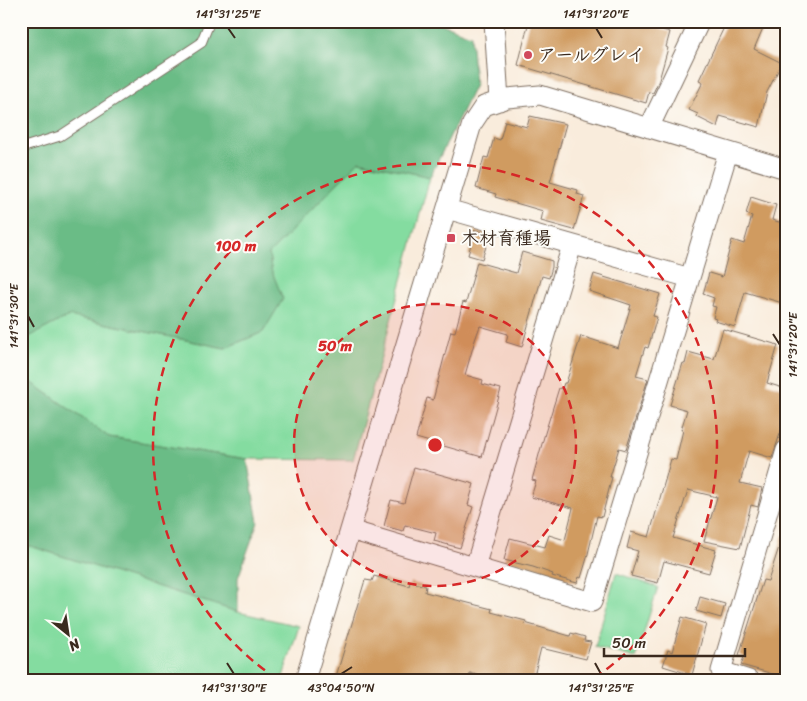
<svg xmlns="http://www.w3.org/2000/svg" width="807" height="701" font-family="Sriracha,'Klee One',sans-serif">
<rect width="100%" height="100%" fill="#fdfcf7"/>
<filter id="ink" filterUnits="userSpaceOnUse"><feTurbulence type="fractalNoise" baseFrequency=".02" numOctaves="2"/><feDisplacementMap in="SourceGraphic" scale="10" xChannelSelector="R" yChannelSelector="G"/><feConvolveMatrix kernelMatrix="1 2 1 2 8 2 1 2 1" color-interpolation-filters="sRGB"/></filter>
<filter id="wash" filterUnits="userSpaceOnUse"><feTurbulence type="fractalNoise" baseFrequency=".0096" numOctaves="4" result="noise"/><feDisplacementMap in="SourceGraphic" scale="20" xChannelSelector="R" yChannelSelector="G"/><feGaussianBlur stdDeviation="1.12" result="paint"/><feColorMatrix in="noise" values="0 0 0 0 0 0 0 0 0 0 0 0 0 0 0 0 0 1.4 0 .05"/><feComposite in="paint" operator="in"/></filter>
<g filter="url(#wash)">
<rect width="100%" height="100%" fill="#f9ecdc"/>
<!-- green -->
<path fill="#84dca0" stroke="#60835f" d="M359,161L430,177L353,460L247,459L109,437L21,375V351L24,339L69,316L225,348L263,332L282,299L271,269L269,254Z
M21,543L238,612L299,626L282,680H21Z
M616,573L658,587L636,658L595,647Z"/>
<!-- forest -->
<path fill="#6bbc86" stroke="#537352" d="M21,21H325L351,30L354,21H434L471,35L475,85L430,177L359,161L269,254L271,269L283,299L263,332L225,348L69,316L25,339L21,351Z
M21,375L109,437L247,459L258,522L238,578V612L21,543Z"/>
<g id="blocks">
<!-- building -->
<path fill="#d09b61" d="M529,21H629L670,32L666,47L668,48L659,80L653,93L649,92L646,103L518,65Z
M727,21H766L754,49L782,63L767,92L759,127L720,116L717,127L697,117L698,114L689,110L703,82L699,80Z
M530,116L566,124L550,182L578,190L577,194L584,196L574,230L541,221L543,211L495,197L496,194L476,188L484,157L488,158L494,138L500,140L505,121L527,127Z
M751,197L776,205L772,220L786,224V304L745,292L735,327L715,321L716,319L713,318L716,307L712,306L714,298L703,294L709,273L722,277L732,240L744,244L752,216L746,214Z
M475,230L490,234L482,259L468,255Z
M522,252L552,261V267L549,278L542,276L522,347L506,342L508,334L480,326L475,340L465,375L483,380L482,384L501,389L482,457L416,438L427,398L433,400L451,331L455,332L463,302L466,303L477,262L516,273Z
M594,274L660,294L653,316L657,317L648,348L645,347L636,376L648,379L626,450L619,448L610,477H612L602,517L597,516L587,558L581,578L579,577L577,583L552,576L553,574L533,567L504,560L510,538L545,547L549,535L565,540L573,508L531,497L536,481L532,480L545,433L559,388L562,389L564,383H566L581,336L618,348L631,305L589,291Z
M723,329L778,345L767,383L786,389V416L772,458L749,451L740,483L762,488L758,507L751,505L740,548L704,541L717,497L688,490L673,538L716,550L709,573L664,561L658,583L631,576L638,551L627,548L631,532L649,537L671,459L676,460L683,430H681L687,410L670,405L683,363L685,364L688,352L714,359Z
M414,467L474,484L468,505L473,507L460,548L434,541L436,533L405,525L403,531L384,526L391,500L404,503Z
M783,535L786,536V659L780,676L741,665L744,657L739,655L763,580L768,581Z
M374,576L409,586L410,582L426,586L425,592L492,609L491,612L526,621L525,623L570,636L571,633L585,637L584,641L591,642L586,659L541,648L533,680H495L470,673L469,680H335L365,580L372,581Z
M700,597L725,604L721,618L696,611Z
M682,617L706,624L692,675L663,666L668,650L672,652Z"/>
</g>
</g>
<g filter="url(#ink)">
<use href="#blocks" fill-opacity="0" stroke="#7e6e60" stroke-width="1"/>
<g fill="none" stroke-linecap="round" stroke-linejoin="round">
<defs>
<path id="service" d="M21,148L60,136L201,43L210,21"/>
<path id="minor" d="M494,21L499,101
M649,128L700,21
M447,209L690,278
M350,530L592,602L728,152
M475,567L572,245
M305,680L472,124L484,106L507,98L540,95L786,169
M749,680L721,671L786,450"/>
</defs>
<!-- service casing -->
<use href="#service" stroke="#7e6e60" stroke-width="11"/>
<!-- minor casing -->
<use href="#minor" stroke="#7e6e60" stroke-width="21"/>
<!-- service -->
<use href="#service" stroke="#fff" stroke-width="9"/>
<!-- minor -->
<use href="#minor" stroke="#fff" stroke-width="19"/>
</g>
</g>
<!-- ticks -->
<path fill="none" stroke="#3b2a1e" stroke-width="2" d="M228,28L235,38M596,28L602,38M28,316L34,327M773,334L780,345M227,663L234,674M595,663L601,674M341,674L352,667"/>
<!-- distance rings -->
<circle cx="435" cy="445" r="141" fill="#d62828" fill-opacity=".12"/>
<g fill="none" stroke="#d62828" stroke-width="2.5" stroke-dasharray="9 6">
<circle cx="435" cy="445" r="141"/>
<path d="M277 679A282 282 0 1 1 593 679"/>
</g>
<!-- markers -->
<g fill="#d1495b" stroke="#fdfcf7" stroke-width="2">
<circle cx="528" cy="55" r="5"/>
<rect x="446" y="233" width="10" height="10" rx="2.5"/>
</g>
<g text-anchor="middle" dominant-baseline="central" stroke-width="4" stroke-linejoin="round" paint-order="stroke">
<!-- poi labels -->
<g font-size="18" font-weight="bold" fill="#3b2a1e" stroke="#fdfcf7" text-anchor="start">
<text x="538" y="55">アールグレイ</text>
<text x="461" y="238">木材育種場</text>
</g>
</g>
<circle cx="435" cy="445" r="8" fill="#d62828" stroke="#fdfcf7" stroke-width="2.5"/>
<g font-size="15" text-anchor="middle" font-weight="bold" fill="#d62828" stroke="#fdfcf7" stroke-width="4" stroke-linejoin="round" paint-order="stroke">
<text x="236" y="251">100 m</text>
<text x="335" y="351">50 m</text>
</g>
<!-- margin -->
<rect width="807" height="701" fill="none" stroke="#fdfcf7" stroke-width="55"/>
<!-- north arrow -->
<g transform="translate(68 634) rotate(150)" stroke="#fdfcf7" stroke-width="4" paint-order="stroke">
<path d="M0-4L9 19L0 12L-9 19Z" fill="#3b2a1e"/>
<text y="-8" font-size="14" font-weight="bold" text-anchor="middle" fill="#3b2a1e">N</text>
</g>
<!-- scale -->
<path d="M604 648v8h141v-8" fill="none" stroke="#3b2a1e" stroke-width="2.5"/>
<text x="612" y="648" font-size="15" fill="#3b2a1e" stroke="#fdfcf7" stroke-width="4" paint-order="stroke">50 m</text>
<rect x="28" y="28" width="752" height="646" fill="none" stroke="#3b2a1e" stroke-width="2"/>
<g font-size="12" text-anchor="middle" fill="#3b2a1e">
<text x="228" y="18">141°31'25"E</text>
<text x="596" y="18">141°31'20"E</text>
<text transform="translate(14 316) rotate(-90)" y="4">141°31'30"E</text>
<text transform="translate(793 345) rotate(-90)" y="4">141°31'20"E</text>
<text x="234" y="692">141°31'30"E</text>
<text x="341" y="692">43°04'50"N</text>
<text x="601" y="692">141°31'25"E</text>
</g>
</svg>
